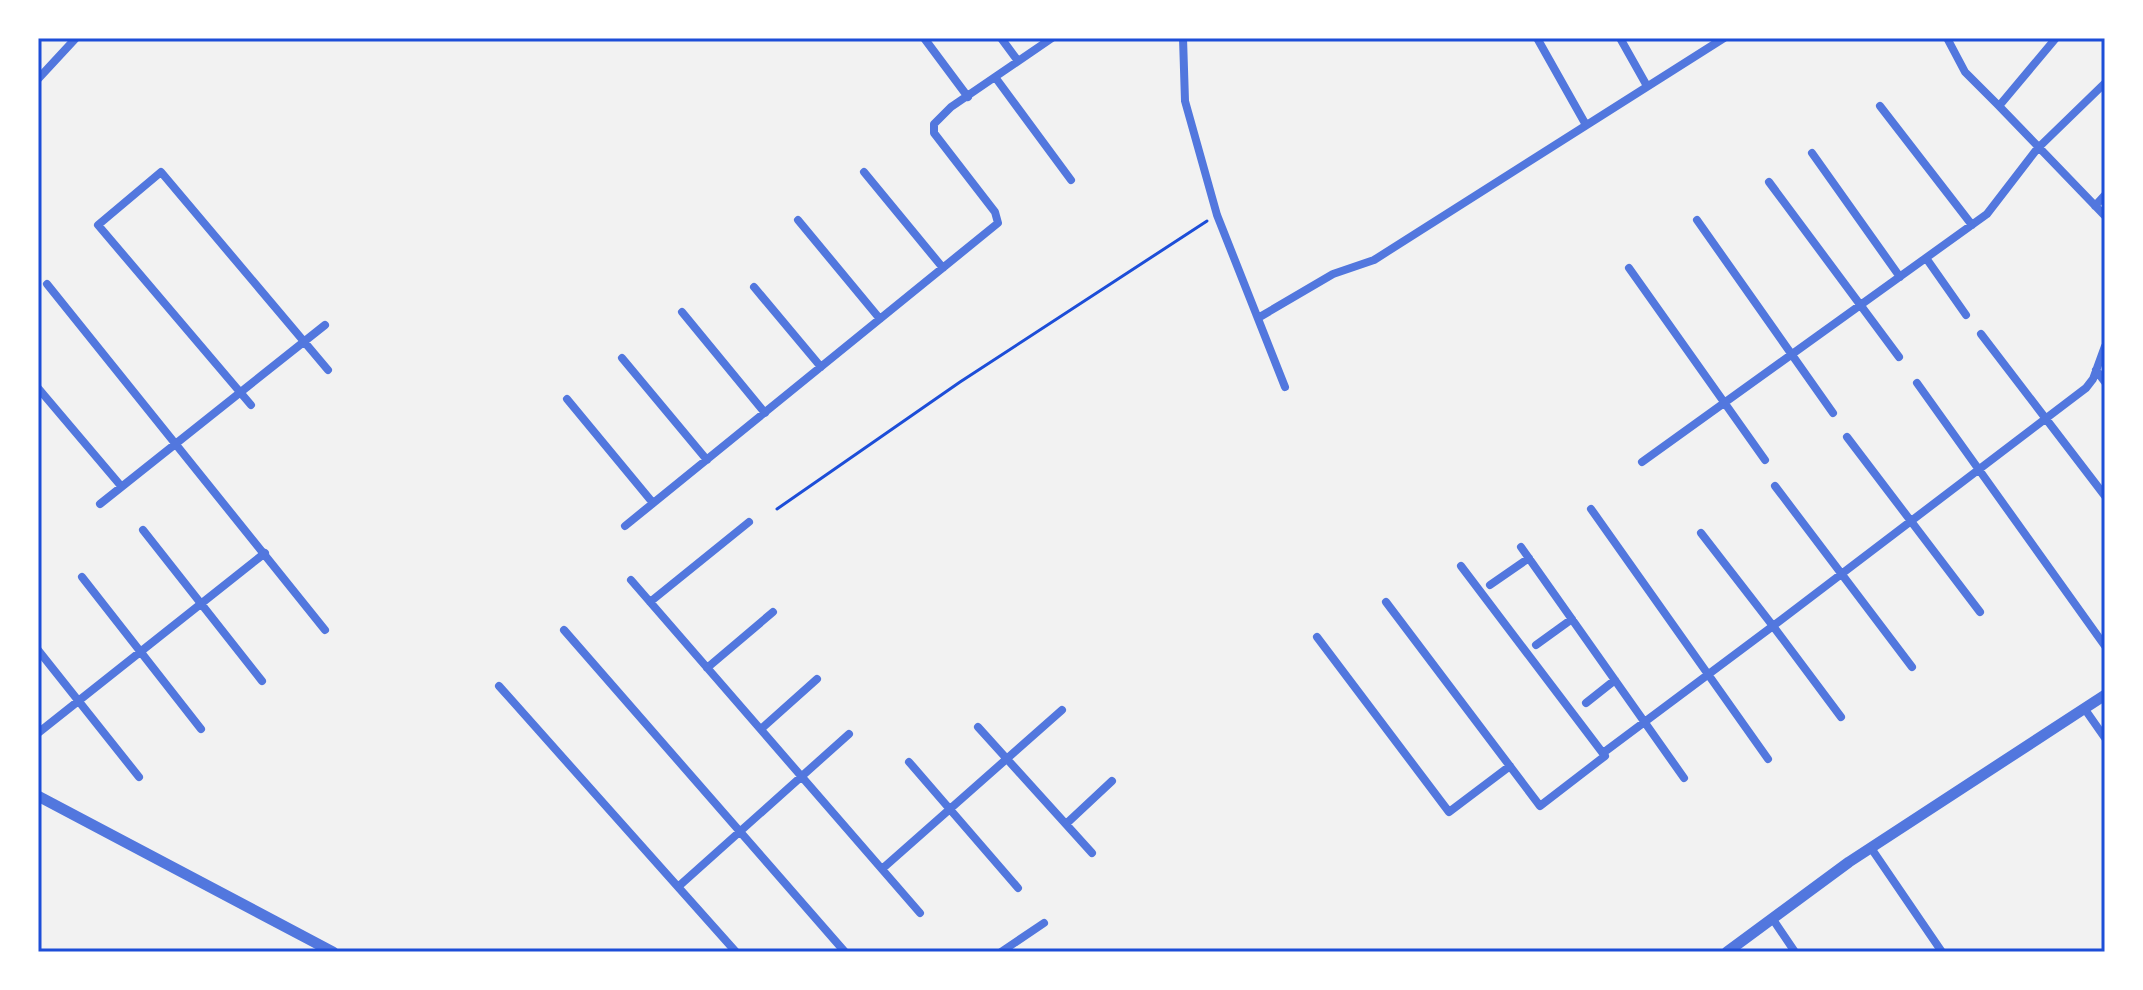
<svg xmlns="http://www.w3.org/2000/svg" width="2143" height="990" font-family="Commissioner,sans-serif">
<rect width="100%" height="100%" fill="#f2f2f2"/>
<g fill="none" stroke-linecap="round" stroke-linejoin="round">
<!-- path -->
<path stroke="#1d4ed8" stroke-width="3" d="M777,509L960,382L1207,221"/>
<!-- minor -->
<path stroke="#5277de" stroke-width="8" d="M924,38L968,97
M1001,38L1018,61
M1183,38L1185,101L1217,215L1285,387
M1537,38L1586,125
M1620,38L1647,86
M1947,38L1965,72L1999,106
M2056,38L1999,106L2105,216
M995,77L1071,180
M38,79L76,38
M1880,106L1972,225
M1812,153L1900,277
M864,172L943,268
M1769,182L1899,357
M2095,206L2105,195
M798,220L880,319
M1697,220L1833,413
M1926,258L1966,315
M1629,268L1765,460
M47,284L325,630
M754,287L821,367
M682,312L765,413
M1258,318L1333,274L1374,260L1724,38
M1981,334L2105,496
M622,358L707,460
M2096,370L2105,382
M1917,383L2105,646
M38,388L121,486
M567,399L653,503
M251,405L98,225L161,172L328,370
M1847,437L1980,612
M1642,462L1987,214L2037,149L2105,83
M1775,486L1912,667
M100,504L325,325
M1591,509L1768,759
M625,526L998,223L995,212L934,133V124L951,107L1052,38
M143,530L262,681
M1521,547L1684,778
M82,577L201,729
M631,580L920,913
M1490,585L1529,558
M650,602L749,522
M1386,602L1540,806L1605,756L1461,566
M564,630L845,952
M1317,637L1449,812L1510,766
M1536,645L1572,619
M38,650L139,777
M707,668L773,612
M499,686L736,952
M1586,703L1615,680
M2084,708L2105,738
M1841,717L1773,626L2086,388L2093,379L2105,346
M978,727L1092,853
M761,729L817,679
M38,733L265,553
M1603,753L1773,626L1701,533
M909,762L1018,888
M1066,824L1112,781
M1871,848L1942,952
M882,869L1062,710
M679,886L849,734
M1772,918L1795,952
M1001,952L1044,923"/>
<!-- tertiary -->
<path stroke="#5277de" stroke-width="11" d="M38,796L333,952
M1727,952L1849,862L2105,695"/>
</g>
<!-- border -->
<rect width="2143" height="990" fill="none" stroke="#ffffff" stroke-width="80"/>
<rect x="40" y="40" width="2063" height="910" fill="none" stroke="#1d4ed8" stroke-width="3"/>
</svg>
